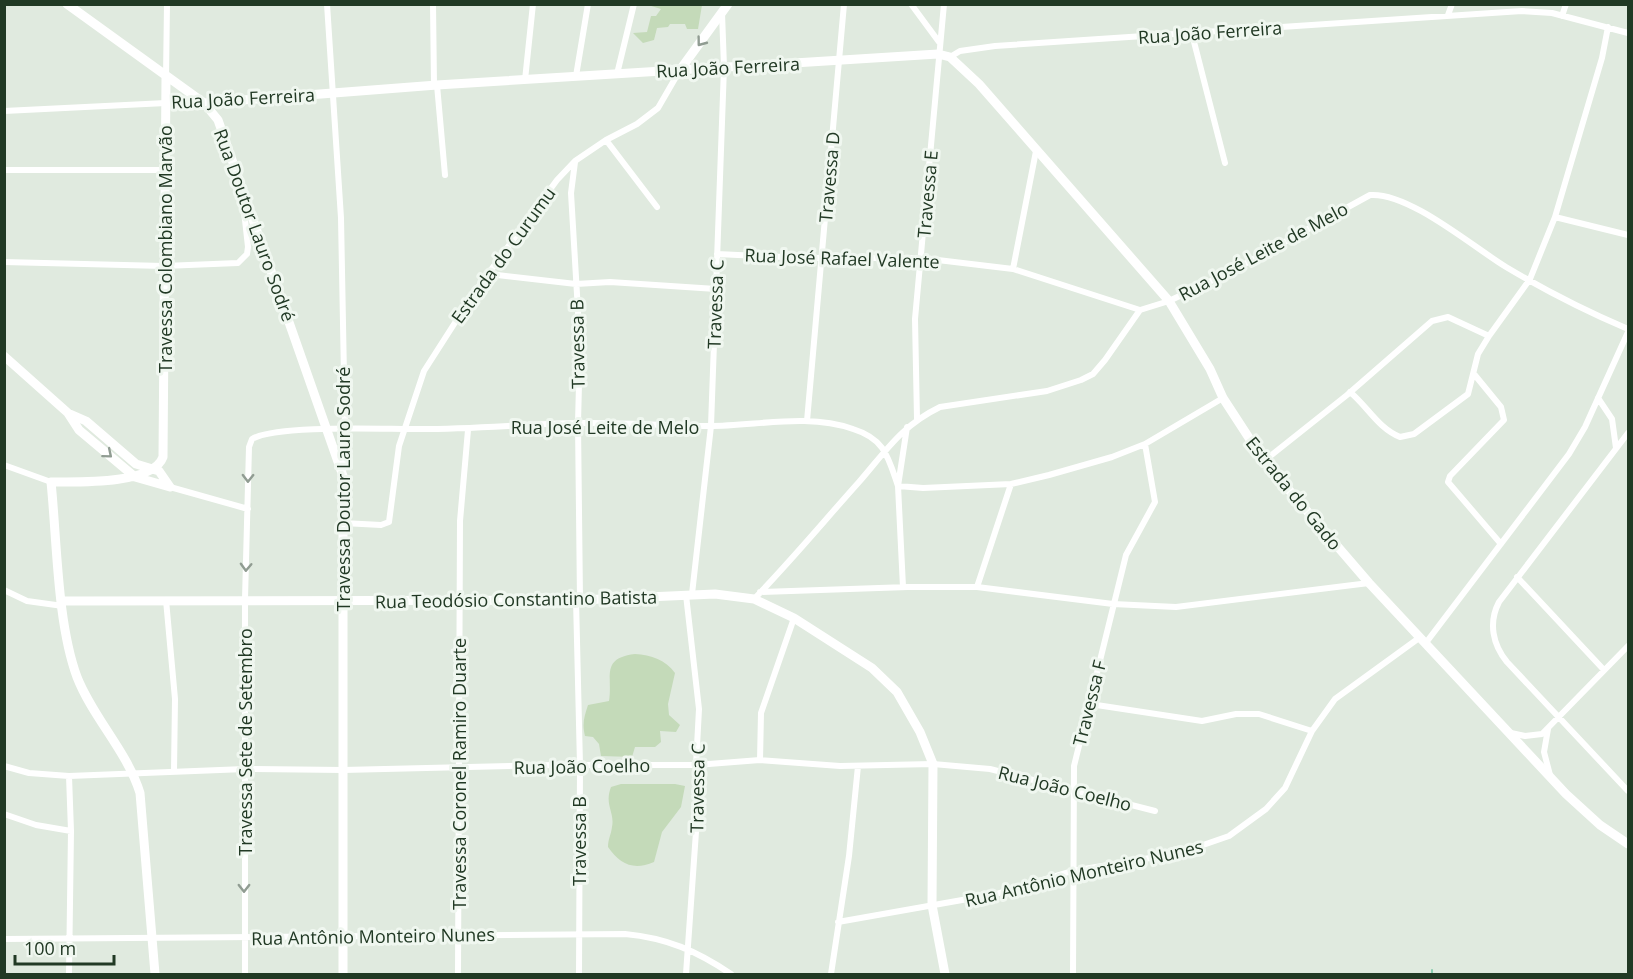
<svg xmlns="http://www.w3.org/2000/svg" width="1633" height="979" font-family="'Open Sans',sans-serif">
<rect width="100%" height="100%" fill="#e0eadf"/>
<!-- green -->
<path fill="#c4dab9" d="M648,5H702L698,29H687L685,24H670L668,27L657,28L654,40L643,43L633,33L647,32L651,16H656L661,9Z
M635,654C651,655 666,660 675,673L668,704L669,715L680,725L676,732L660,731L661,742L655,747H635L632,757L601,756L599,744L593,737L585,736C582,724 584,717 588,705L609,701C613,677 600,658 635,654Z
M621,784H675L685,786L681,807L662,832L654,862C633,871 620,864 608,847C608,839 611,835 612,827C615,812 604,805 611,787Z"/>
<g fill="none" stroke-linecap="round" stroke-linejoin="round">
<!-- stream -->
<path stroke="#89cdaf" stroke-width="2" d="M1432,974V970"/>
<!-- street -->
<path stroke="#fff" stroke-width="6" d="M327,4L341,218L345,429L343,473
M433,4L434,85
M911,4L939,42
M1448,15L1452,4
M1562,16L1566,4
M1192,34L1225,163
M950,57L960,51L995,46L1522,11L1552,13L1628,33
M617,74L634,4
M576,76L588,4
M166,77L167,4
M525,80L533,4
M437,85L445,175
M4,111L166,103
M606,140L657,207
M575,162L571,193L580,345L578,423L580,600
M4,170H166
M1555,217L1628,235
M717,254L805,258H921L1013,269L1140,310
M4,262L164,266L238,263L247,254L248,247L243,202
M1013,269L1036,151
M489,274L576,284L610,282L716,289
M1474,374L1501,407L1504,420L1450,476L1448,482L1501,544
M1350,392C1368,407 1378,428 1400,437L1414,434L1468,394L1478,354L1489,336
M1598,398L1612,419L1616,448
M917,419L915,319L944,4
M807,421L844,4
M1628,433L1499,602C1488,623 1493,645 1507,662L1628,791
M1264,461L1347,395L1432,321L1448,317L1489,336L1530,279L1555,217L1602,58L1608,27
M4,465L51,482
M898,486L923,488L1011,484L1049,475L1112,457L1145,444L1223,398
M170,487L248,509
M343,523L381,525L389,522L399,446L424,371L474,293L557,180L575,161L606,140L637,124L658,108L680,70
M1517,577L1604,670
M903,587L898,486L907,427
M977,587L1011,484
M4,590L27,601L63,606
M760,592L908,587H977L1113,604L1176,607L1369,583
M692,594L711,426L724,67L722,13
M686,595L699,709L696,765L699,789L686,974
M576,599L580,765L579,974
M754,599C790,562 824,521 859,482C886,451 901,426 940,407L1047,391L1081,380L1093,374L1105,360L1140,310L1169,301L1230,272L1370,195C1409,192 1473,247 1506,267C1543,289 1588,312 1628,329
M166,600L175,699L174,771
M1425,644L1569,454L1585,427L1628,332
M1090,704L1202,721L1236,714H1259L1312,731
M1548,729L1544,752L1550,775
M1511,733L1525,736L1542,734L1628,646
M760,760L761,713L794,618
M4,766L29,773L69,776L245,769L343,770L555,765H696L760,760L840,766L933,764L990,769L1155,811
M69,776L71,831L69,974
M4,814L36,825L71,831
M838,922L996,894L1072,871L1180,853L1229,836L1266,809L1285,788L1312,731L1335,699L1419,638
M4,939L625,934C667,938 697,951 731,974
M245,974V599L249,447L252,439C275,425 379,429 410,429C466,430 522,424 578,423C622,422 665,426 709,426C757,426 807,413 853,429C885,439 888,457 898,486
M458,974L460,521L468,430
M831,974L849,856L858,766
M1073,974L1074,766L1126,555L1155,502L1145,444"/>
<!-- secondary -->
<path stroke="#fff" stroke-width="9" d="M67,4L204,103L218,120L343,476V974
M680,70L728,4
M166,103H204L437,85L938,54L950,57L979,84L1169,301L1210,369L1223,398L1264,461L1369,583L1566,794L1600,825L1628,844
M4,356L68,413L79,430L135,477L170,487
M70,414L86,421L136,464L159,471L170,487
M63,601L580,600L715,594L754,599L794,618L872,668L897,692L920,732L933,764L932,905L945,974
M155,974L140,793C127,751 93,718 77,677C57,623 57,540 51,482C76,482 153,485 163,457L166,78"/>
</g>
<!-- one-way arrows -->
<defs><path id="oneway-chevron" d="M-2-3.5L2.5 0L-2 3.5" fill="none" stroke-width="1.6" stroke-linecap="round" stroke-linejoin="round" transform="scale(1.5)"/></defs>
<g stroke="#909c92">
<use href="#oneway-chevron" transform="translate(701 42) rotate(127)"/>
<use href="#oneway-chevron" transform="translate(108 454) rotate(40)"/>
<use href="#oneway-chevron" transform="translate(248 478) rotate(91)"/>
<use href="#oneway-chevron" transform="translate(246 567) rotate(92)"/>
<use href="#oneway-chevron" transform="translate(244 888) rotate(90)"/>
</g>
<g text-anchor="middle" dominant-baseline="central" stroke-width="6" stroke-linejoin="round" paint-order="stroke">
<!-- street labels -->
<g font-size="18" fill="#213924" stroke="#f0f7f0">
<text transform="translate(1210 32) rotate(-4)">Rua João Ferreira</text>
<text transform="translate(728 67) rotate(-3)">Rua João Ferreira</text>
<text transform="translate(243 98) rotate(-3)">Rua João Ferreira</text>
<text transform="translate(829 177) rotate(-85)">Travessa D</text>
<text transform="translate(927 194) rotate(-85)">Travessa E</text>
<text transform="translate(255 225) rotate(70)">Rua Doutor Lauro Sodré</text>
<text transform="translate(165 249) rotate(-90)">Travessa Colombiano Marvão</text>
<text transform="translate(1263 251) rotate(-28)">Rua José Leite de Melo</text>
<text transform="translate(503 255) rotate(-54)">Estrada do Curumu</text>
<text transform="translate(842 258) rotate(2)">Rua José Rafael Valente</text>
<text transform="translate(715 304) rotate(-88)">Travessa C</text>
<text transform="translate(577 344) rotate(-91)">Travessa B</text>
<text x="605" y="427">Rua José Leite de Melo</text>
<text transform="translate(343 489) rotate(-90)">Travessa Doutor Lauro Sodré</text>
<text transform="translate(1294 493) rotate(51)">Estrada do Gado</text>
<text transform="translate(516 599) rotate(-1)">Rua Teodósio Constantino Batista</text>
<text transform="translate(1089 703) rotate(-76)">Travessa F</text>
<text transform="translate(245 742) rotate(-90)">Travessa Sete de Setembro</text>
<text transform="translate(582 766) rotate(-1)">Rua João Coelho</text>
<text transform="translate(459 774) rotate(-90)">Travessa Coronel Ramiro Duarte</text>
<text transform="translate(697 788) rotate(-89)">Travessa C</text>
<text transform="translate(1065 788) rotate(14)">Rua João Coelho</text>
<text transform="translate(579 841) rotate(-90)">Travessa B</text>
<text transform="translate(1084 873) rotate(-13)">Rua Antônio Monteiro Nunes</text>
<text transform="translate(373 936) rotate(-1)">Rua Antônio Monteiro Nunes</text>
</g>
</g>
<!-- border -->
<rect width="1633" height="979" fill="none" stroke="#213924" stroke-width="12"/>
<!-- scale -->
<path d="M15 955v9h99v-9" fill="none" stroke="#213924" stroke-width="3"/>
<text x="24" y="955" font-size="18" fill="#213924" stroke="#f0f7f0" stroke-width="4.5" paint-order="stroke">100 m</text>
</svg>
